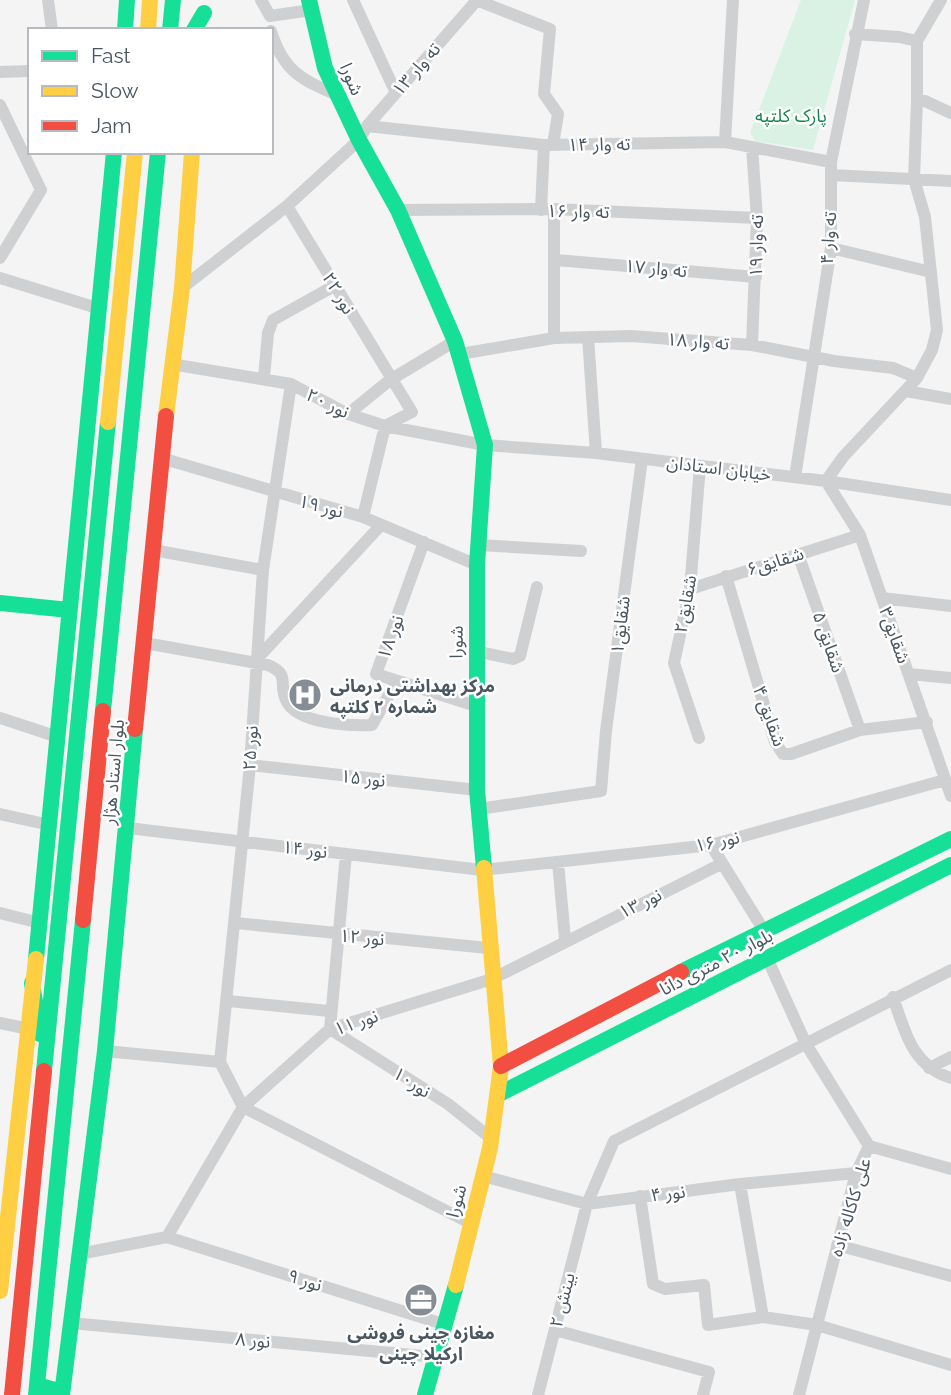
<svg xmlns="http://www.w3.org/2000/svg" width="951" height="1395" font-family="Raleway,'Noto Sans Arabic',sans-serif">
<rect width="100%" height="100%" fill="#f4f4f4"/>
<!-- green -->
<path fill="#d9f2e3" d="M801,0H855L813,150L755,141L750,133Z"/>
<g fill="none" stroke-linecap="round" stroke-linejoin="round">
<!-- street -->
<path stroke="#ced0d2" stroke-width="12" d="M48,0L52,30
M261,0L270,16L311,10
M353,0L396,93
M476,0L550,29L544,94L558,114L553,145
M271,31C283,71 302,80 337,95
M855,34L899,37L917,41V101
M917,41L941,0
M0,72L30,71
M0,105L41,190L0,258
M367,126L544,145L725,142L831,162
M725,142L733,0
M831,175L951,181
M287,206L412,412L385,426L363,517
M554,209V338
M398,210L554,209L757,218
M541,210L544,145
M831,248L931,272
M556,260L756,277
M0,278L97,308
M182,288L287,206L359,140L367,126L477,0
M588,337L596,453
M752,345L757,218L752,147
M460,354L554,338L631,336L752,345L834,361L893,368L917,378L843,457L826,481L860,535L951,796
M171,364L291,384L348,414L385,426L485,445L596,453L826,481L951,500
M264,377L268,333L273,320L334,286
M917,378L932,350L937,330L925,217L914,179L917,101H925L951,113
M906,391L951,399
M348,414L390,380L455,341
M161,458L363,517L477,565
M795,477L831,248V162L864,0
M424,542L376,674L476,706
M478,545L581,551
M153,550L263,570
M798,554L860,730
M726,576L775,742L783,754H791L860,730L927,722
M690,589L860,535
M882,598L951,606
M145,643L268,665C291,675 278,683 286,700C296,724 350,726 372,725L396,682
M475,651L513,659L520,656L537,587
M255,661L381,525
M909,674L951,678
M0,718L58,737
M699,738L674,663L690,589L700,466
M250,765L477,790
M479,809L601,791L606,731L642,459
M0,814L50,825
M128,828L482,870L711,845L945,780
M711,845L763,929
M346,854L330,1029L448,1104L492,1139
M558,862L565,939
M0,913L40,923
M235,923L488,948
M767,958L806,1044L869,1146L856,1173L799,1395
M893,997C905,1032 912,1066 951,1078
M228,1001L329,1011
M0,1023L29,1029
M105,1051L220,1062
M929,1068L951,1057
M243,1107L220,1062L250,765L263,570L291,384
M243,1107L470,1223
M869,1146L951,1169
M483,1176L587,1204L740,1184L856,1173
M740,1184L763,1317L817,1325L951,1365
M640,1196L653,1284L665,1289L704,1285L708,1325L763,1317
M167,1237L443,1324
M837,1245L951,1276
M79,1254L167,1237L243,1107L330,1029L492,979L721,864
M71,1323L434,1357
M555,1330L709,1372L703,1395
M538,1395L587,1204L614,1141L951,970"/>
<!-- fast -->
<path stroke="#16e098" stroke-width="16" d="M309,0L325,68L359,140L398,210L455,341L485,445L477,565V790L484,868
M125,30L127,0
M170,30L173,0
M194,30L204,13
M0,603L69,610
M103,711L158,152
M36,959L114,152
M681,972L951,839
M32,983L40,1034
M44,1071L108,422
M499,1094L951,865
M37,1385L62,1392
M36,1395L83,920
M62,1395L105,1051L135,729
M425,1395L456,1285"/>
<!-- slow -->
<path stroke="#ffcf43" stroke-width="16" d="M148,30L150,0
M166,416L182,288L192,152
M108,422L135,152
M456,1285L490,1148L501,1066L484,868
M0,1291L36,959"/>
<!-- jam -->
<path stroke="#f24e42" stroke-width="16" d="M135,729L166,416
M83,920L103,711
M501,1066L681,972
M12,1395L44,1071"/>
</g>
<!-- icons -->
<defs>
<symbol id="hospital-disc" viewBox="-11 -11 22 22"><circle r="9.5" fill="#868d94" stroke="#fff"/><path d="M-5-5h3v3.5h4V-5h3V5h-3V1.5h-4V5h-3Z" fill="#fff"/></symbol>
<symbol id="office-disc" viewBox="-11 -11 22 22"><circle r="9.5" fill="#868d94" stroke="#fff"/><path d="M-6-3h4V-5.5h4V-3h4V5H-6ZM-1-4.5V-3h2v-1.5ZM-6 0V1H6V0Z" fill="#fff"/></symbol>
</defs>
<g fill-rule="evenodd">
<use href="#hospital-disc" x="286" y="676" width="38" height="38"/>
<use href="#office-disc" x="402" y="1281" width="38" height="38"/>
</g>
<g text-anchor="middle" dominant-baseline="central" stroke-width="5" stroke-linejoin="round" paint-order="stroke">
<!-- street labels -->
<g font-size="18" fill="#4a5661" stroke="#fff">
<text transform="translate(416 69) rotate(-49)">ته وار ۱۳</text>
<text transform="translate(352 79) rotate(67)">شورا</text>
<text transform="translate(599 144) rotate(-1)">ته وار ۱۴</text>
<text transform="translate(578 211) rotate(1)">ته وار ۱۶</text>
<text transform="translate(828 238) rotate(-86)">ته وار ۴</text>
<text transform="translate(756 246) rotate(-89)">ته وار ۱۹</text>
<text transform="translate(656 268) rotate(5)">ته وار ۱۷</text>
<text transform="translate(339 293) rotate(59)">نور ۲۲</text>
<text transform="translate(698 341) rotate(4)">ته وار ۱۸</text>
<text transform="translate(328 403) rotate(26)">نور ۲۰</text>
<text transform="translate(719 468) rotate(7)">خیابان استادان</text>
<text transform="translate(321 506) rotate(15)">نور ۱۹</text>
<text transform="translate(775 561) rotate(-17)">شقایق۶</text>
<text transform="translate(685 604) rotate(-80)">شقایق۲</text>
<text transform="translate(620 625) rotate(-83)">شقایق۱</text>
<text transform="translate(895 635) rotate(70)">شقایق۳</text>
<text transform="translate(390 637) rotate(-70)">نور ۱۸</text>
<text transform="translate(456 642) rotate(-89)">شورا</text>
<text transform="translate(829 642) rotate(71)">شقایق ۵</text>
<text transform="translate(770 716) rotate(70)">شقایق ۴</text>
<text transform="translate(250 748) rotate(-87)">نور ۲۵</text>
<text transform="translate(113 772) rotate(-85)">بلوار استاد هژار</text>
<text transform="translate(363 778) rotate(6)">نور ۱۵</text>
<text transform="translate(717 841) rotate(-12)">نور ۱۶</text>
<text transform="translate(305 849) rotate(7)">نور ۱۴</text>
<text transform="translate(640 903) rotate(-26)">نور ۱۳</text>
<text transform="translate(362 937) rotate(5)">نور ۱۲</text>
<text transform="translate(716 962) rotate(-27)">بلوار ۲۰ متری دانا</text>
<text transform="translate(356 1022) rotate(-19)">نور ۱۱</text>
<text transform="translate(412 1082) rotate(33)">نور۱۰</text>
<text transform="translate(668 1193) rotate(-7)">نور ۴</text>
<text transform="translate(456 1201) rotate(-75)">شورا</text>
<text transform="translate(850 1207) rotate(-73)">علی کاکاله زاده</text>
<text transform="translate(305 1280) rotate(18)">نور ۹</text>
<text transform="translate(562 1300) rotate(-76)">بینش ۲</text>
<text transform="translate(253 1340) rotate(5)">نور ۸</text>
</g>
<!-- park labels -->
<g font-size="18" fill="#17864f" stroke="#fff">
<text x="791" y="115">پارک کلتپه</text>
</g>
<!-- poi labels -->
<g font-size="18" font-weight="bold" fill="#4a5661" stroke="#fff" text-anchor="start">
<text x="330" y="685">مرکز بهداشتی درمانی<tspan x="330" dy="21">شماره ۲ کلتپه</tspan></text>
<text x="421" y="1332" text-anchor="middle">مغازه چینی فروشی<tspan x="421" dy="21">ارکیلا چینی</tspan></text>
</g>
</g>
<!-- legend -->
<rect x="28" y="28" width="245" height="126" fill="#ffffff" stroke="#b7bbc0" stroke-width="2"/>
<rect x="42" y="51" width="35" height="10" fill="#16e098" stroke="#b7bbc0" stroke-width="2"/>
<text x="91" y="63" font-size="21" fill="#4a5661">Fast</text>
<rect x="42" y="86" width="35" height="10" fill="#ffcf43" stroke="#b7bbc0" stroke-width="2"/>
<text x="91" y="98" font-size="21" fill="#4a5661">Slow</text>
<rect x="42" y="121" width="35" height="10" fill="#f24e42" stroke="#b7bbc0" stroke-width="2"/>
<text x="91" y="133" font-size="21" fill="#4a5661">Jam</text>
</svg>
